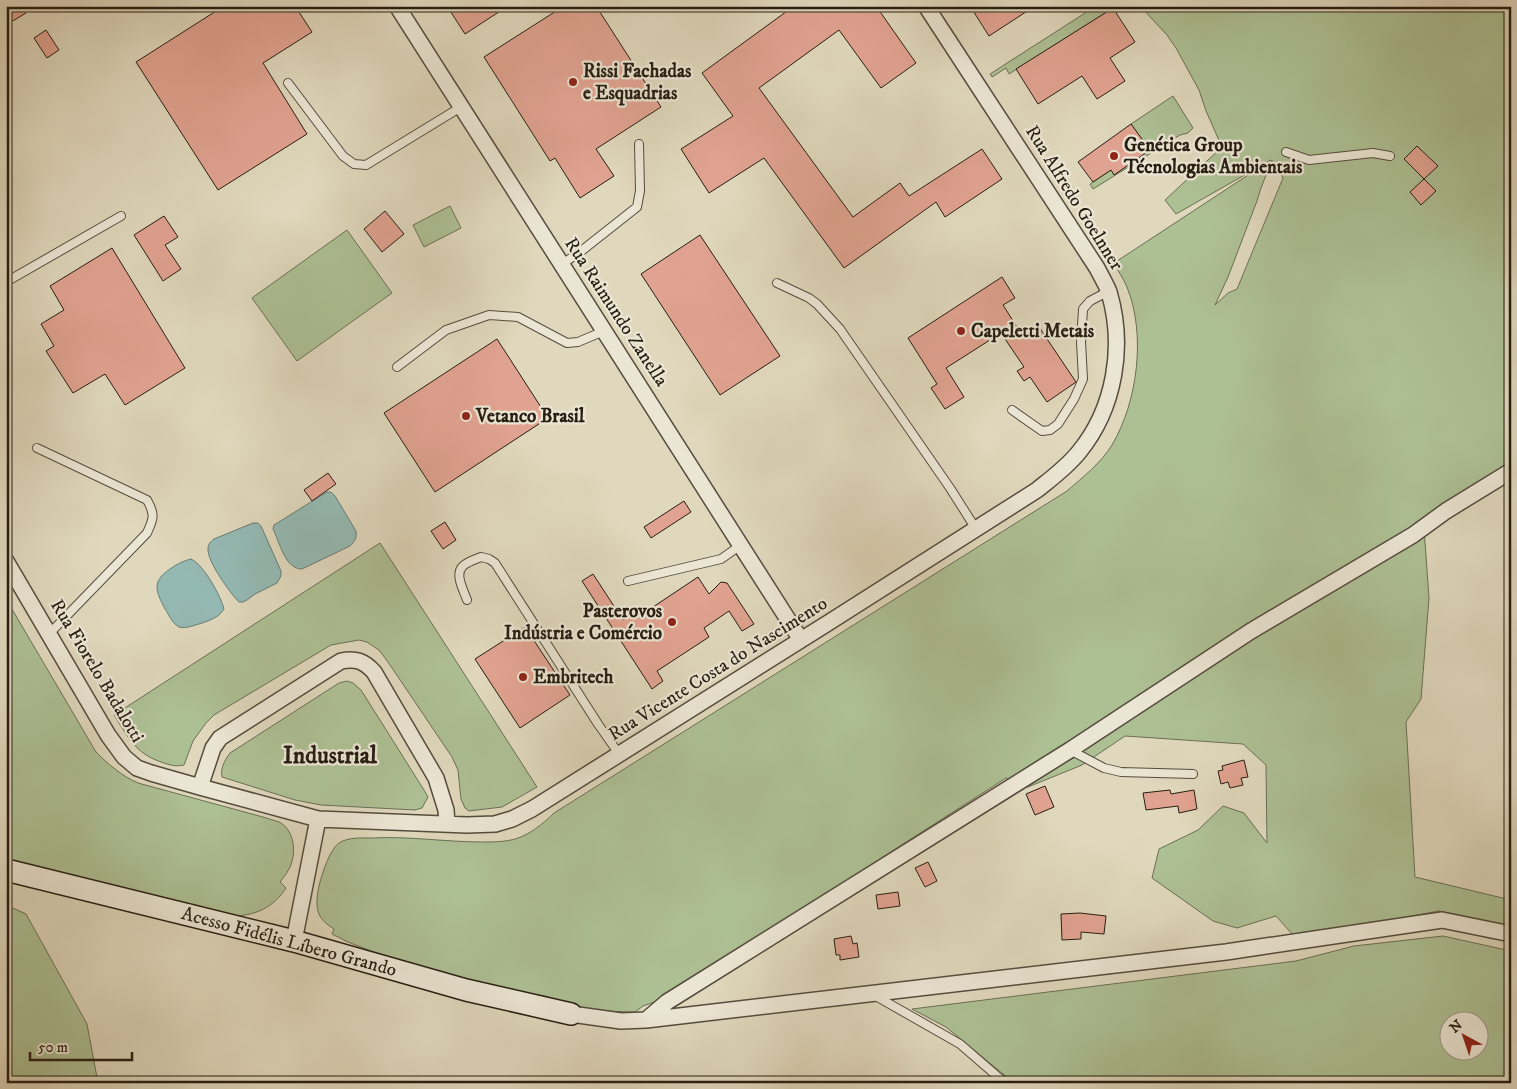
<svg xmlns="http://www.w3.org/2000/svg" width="1517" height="1089" font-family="'IM FELL DW Pica',serif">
<rect width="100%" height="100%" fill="#e0d8bd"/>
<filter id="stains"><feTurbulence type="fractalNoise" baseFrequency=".004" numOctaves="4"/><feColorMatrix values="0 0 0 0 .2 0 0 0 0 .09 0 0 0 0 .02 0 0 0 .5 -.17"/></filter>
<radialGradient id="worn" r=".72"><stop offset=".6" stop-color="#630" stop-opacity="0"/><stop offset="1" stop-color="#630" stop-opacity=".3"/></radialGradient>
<!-- green -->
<path fill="#adc094" stroke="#6a6f54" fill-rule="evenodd" d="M1096,6H1126L1116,13L1113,8L1009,74L1006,68L992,77L990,74Z
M1140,6H1511V475L1424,528L1429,598L1421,699L1406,722L1415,877L1511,900V926L1439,911L1363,925L1293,935L1276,916L1237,928L1213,921L1152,878L1159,849L1198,830L1223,806L1244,813L1267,843L1266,765L1243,744L1125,736L1082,765L1028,787L1006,778L660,1000L643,1006L635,1012L598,1011L571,1006L545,996L514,991L404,964L348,942L332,934L334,929C318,919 315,911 318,891C320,879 329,850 339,843C348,837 362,838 372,838C409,836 446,842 482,842C495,842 511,842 523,836C534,831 545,822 554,813L1067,491C1083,477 1101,463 1112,445C1138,401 1146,334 1127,287C1123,278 1118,271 1114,263L1271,160L1176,214L1165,200L1222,147L1206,111L1199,90L1176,48L1167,35ZM1272,160L1283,178L1237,289L1228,293L1215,305L1228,277L1257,201L1261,188Z
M1173,96L1193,128L1188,133L1180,135L1093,189L1090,184L1111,170L1149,150L1131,124Z
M450,206L461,228L424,247L413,225Z
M347,230L392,293L297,361L252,298Z
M380,543L537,787L502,807L469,811L465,808L461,799L458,770L452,757L388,662L379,650L367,642L359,640L331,645L214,715L206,723L193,741L184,765C176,767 169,765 161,762C135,753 128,737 114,715Z
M6,599L96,752C109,765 122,776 138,783L263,817C268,819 274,820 279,822C295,830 297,854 289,869C287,873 283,878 280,882L286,888C274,907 255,916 233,916L6,862Z
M347,681L353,683L361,690L424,790L428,797L422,808L415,810L321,805L295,800L222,777C220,768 225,760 230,753L339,683Z
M6,905L26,914L87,1024L98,1083H6Z
M1443,936L1511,951V1083H1014L946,1027L912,1009L1296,961L1354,946ZM1450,1022H1480V1052H1450Z"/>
<!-- water -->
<path fill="#94b9b3" stroke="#687b73" d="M327,492H331L335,496L356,531C357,538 355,541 350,546L302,569C285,569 280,543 273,529L274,525Z
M253,523H258L261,526L281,571V576L277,583L255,594L247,600L243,602H239C230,593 207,561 208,549C208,544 211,541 214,539Z
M191,559C203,564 221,596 224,609C219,617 211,620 202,623C195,625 186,629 179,627C172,623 169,615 165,609C156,591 151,582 170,569C177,564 183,561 191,559Z"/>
<!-- building -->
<path fill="#e1a391" stroke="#271e13" d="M6,6H22L26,13L6,25Z
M224,6H295L312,32L263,63L307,134L218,190L136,62Z
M447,6H508L465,34Z
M564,6H596L661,107L596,149L614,176L580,198L555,158L550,161L484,57Z
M794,6H876L916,63L881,88L839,30L759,88L853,217L900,183L909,196L982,149L1002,179L945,217L936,202L844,268L764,158L709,193L681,149L733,116L702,73Z
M970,6H1035L989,36Z
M1113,8L1135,42L1110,58L1125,81L1097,99L1082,76L1038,104L1016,69Z
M46,30L59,50L47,58L34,38Z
M1131,124L1150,150L1114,175L1111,170L1093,182L1078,162Z
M1417,146L1438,166L1424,179L1404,159Z
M1424,179L1436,191L1421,205L1410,192Z
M385,211L404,234L382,252L364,229Z
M164,216L178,237L165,245L181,269L163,281L134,235Z
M700,235L780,356L720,395L641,274Z
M112,248L185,368L125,405L105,374L73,393L46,351L54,346L41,324L64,310L50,286Z
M1002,277L1015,298L1003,305L1022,335L1037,324L1076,382L1047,402L1030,377L1024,381L1017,371L1024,367L1001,333L946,368L964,397L945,409L931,388L937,384L908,338Z
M497,339L548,418L435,492L384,413Z
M328,473L336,484L312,501L304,490Z
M684,501L691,512L651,538L644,527Z
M445,522L456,540L443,549L431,531Z
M593,574L623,620L644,606L647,611L698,577L709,594L721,582L727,583L754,624L742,631L729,611L704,628L709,637L657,671L663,681L652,689L582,581Z
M525,627L570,695L520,728L475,659Z
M1244,760L1248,777L1241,778L1243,785L1230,788L1228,782L1221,784L1218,771L1223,770L1222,766Z
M1045,786L1054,807L1035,815L1026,794Z
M1170,790L1171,794L1194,790L1197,809L1179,813L1178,806L1146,810L1143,793Z
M928,862L937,881L925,887L915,868Z
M898,892L900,906L878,909L876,895Z
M1080,913L1106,916L1104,934L1081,932V939L1062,940L1061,914Z
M851,936L853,944L857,943L859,957L840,960V955H836L834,939Z"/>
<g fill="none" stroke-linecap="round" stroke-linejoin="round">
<defs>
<path id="lane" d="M288,83L343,156L354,164L366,165L461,107
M1286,152L1309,160L1373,153L1390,156
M562,264L580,252L637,207L640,191L639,144
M6,282L121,216
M777,283L809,298L817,304L840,329L950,488L976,529
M397,367L446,330L489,315L518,317L567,343L578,342L604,331
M1012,410L1042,431L1050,430L1058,424L1074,399L1083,379L1081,342L1083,309L1090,301L1109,291
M37,448L147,500C155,514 154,518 147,533L49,634
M628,581L721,559L741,545
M467,600C464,591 454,574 463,566C467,562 476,559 481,557L489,559L495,563L598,724L619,754
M1070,750L1104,768L1121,772L1193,774
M874,995L960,1044L1005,1083"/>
<path id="street" d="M397,6L801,640
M6,561L108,735L124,757L137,768L151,773L200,787L318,819L467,825L495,824L512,819L532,809L828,623L1037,490C1052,478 1067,467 1079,452C1115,408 1125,346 1109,292C1106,284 1101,276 1097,268L926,6
M200,787L213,748L220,738L341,661C356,658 364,661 374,672L436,778L446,810L447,824
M294,941L318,819
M571,1014L621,1021L646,1020L1226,952L1442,920L1511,934
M646,1020L667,1002L1070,750L1251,631L1413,535L1446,511L1511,471"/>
<path id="secondary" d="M6,870L294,941L466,990L571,1014"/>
</defs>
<!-- lane casing -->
<use href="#lane" stroke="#554c3e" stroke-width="10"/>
<!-- street casing -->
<use href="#street" stroke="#554c3e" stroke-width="18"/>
<!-- secondary casing -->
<use href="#secondary" stroke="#271e13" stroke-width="24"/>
<!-- lane -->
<use href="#lane" stroke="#ebe6d4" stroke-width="8"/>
<!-- street -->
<use href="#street" stroke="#ebe6d4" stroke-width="15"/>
<!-- secondary -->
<use href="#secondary" stroke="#ebe6d4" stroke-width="21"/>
</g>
<!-- markers -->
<g fill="#8f2418" stroke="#ebe6d4" stroke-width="2">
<circle cx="573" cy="82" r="5"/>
<circle cx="1114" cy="156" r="5"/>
<circle cx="961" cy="331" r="5"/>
<circle cx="466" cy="416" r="5"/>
<circle cx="672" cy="622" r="5"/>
<circle cx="523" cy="677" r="5"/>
</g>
<g text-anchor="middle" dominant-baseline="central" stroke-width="4.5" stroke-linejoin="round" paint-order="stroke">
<!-- poi labels -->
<g font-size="19" font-weight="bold" fill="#271e13" stroke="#ebe6d4" text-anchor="start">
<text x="583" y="71">Rissi Fachadas<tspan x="583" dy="22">e Esquadrias</tspan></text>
<text x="1124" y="145">Genética Group<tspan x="1124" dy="22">Técnologias Ambientais</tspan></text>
<text x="971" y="331">Capeletti Metais</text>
<text x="476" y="416">Vetanco Brasil</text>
<text x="662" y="611" text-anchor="end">Pasterovos<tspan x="662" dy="22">Indústria e Comércio</tspan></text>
<text x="533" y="677">Embritech</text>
</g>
<!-- street labels -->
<g font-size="19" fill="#271e13" stroke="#ebe6d4">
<text transform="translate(1074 198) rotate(58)">Rua Alfredo Goelnner</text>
<text transform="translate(616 312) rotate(57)">Rua Raimundo Zanella</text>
<text transform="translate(718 669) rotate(-32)">Rua Vicente Costa do Nascimento</text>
<text transform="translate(97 671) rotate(59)">Rua Fiorelo Badalotti</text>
<text transform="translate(289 942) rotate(15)">Acesso Fidélis Líbero Grando</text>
</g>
<!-- district labels -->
<g font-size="24" font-weight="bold" fill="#271e13" stroke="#ebe6d4">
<text x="330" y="756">Industrial</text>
</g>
</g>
<!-- margin -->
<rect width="1517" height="1089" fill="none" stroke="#e0d8bd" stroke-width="25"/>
<rect x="8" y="8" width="1502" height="1074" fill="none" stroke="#271e13" stroke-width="2.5"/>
<rect x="12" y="12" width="1492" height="1064" fill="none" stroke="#271e13"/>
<!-- north arrow -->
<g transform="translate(1464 1036) rotate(320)"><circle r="24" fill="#ebe6d4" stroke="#9d9687"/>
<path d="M0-4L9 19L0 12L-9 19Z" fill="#8f2418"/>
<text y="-8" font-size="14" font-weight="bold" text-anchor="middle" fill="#271e13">N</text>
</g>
<!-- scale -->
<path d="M30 1052v8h102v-8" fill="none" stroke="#271e13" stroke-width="2.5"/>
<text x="38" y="1052" font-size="15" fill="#271e13" stroke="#ebe6d4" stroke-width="4" paint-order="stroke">50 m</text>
<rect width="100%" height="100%" filter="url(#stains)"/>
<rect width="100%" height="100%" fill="url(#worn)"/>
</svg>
